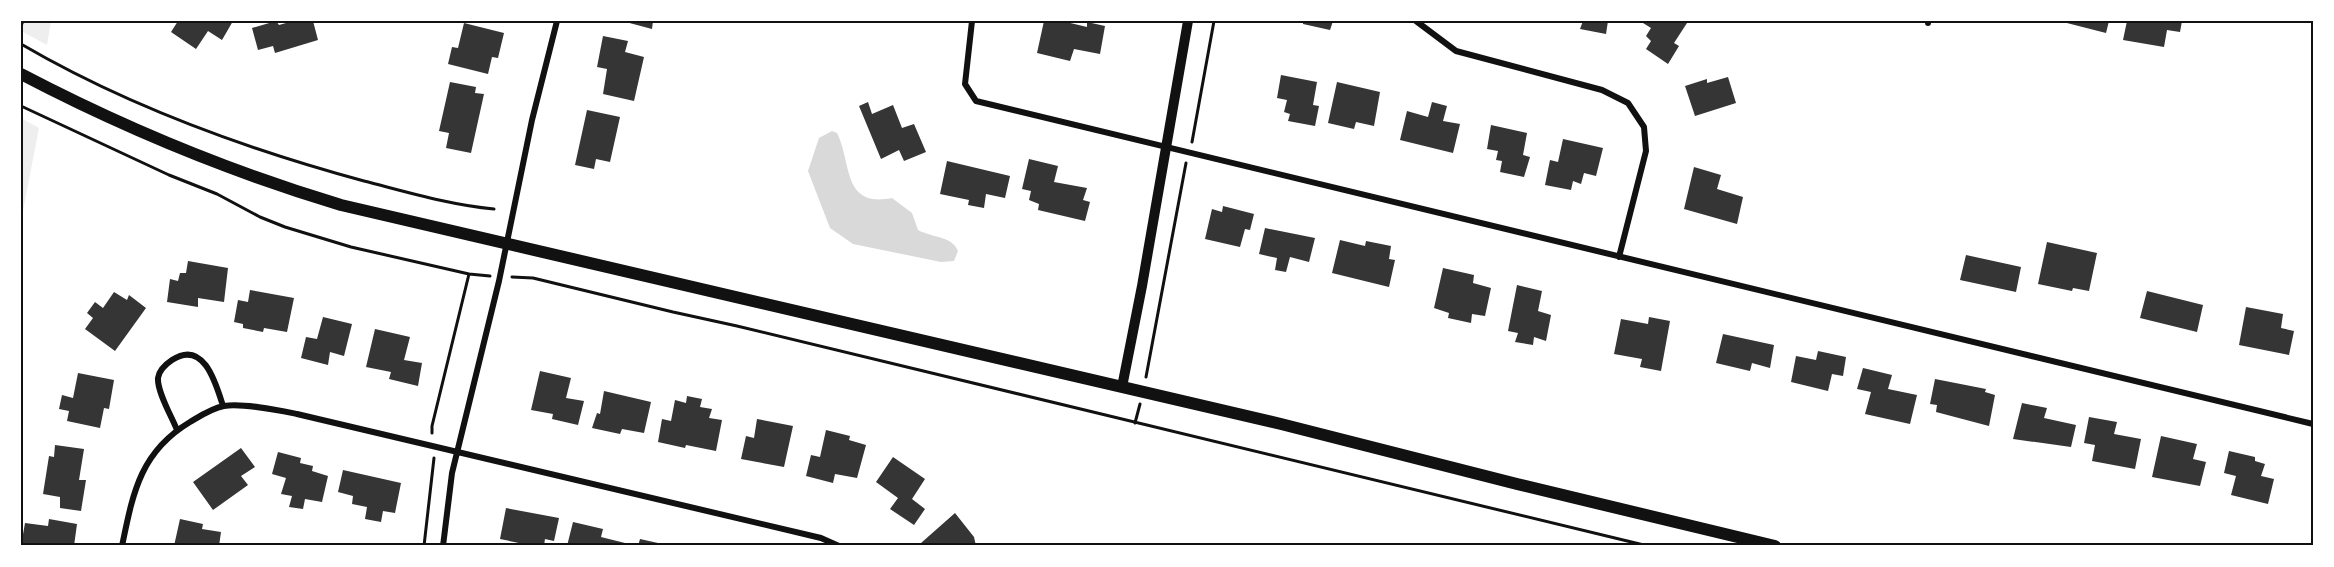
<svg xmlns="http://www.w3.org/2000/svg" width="2334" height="567" font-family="'Open Sans',sans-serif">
<rect width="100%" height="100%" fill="#fff"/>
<!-- green -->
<path fill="#eee" d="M21,21H51L47,45L21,31Z
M21,118L39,128L21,221Z"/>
<!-- water -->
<path fill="#d9d9d9" d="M832,131L837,133C852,163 842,208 892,198L912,213L918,230C933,238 952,236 958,251L954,261L941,262L853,244L830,228L808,171L819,138Z"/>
<!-- building -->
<path fill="#353535" d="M178,21H233L222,40L208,31L196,49L171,32Z
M276,21L279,25L293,21H313L318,40L275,53L273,46L258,50L252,28Z
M622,21H653L652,29Z
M1044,21H1062L1087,27V22L1105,26L1100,54L1074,49L1070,61L1037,53Z
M1303,21H1333L1330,30L1303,24Z
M1583,21H1608L1606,34L1580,29Z
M1644,21H1684L1687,23L1674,43L1679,46L1668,64L1646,49L1651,41L1646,36L1651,28L1643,23Z
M2059,21H2109L2106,33Z
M2127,21H2182L2180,32L2167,30L2164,47L2123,40Z
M464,23L504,33L498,58L492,57L488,74L448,64L452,47L458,48Z
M603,36L628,41L625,52L644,57L634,101L603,94L607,69L597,67Z
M1281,75L1317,82L1313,105L1319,106L1315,126L1288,121L1290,114L1284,112L1287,100L1277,98Z
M1728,77L1736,103L1695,116L1685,86L1707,79V83Z
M450,82L476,87L475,93L484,94L471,153L446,148L449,133L439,131Z
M1337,82L1380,92L1374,126L1356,122L1354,129L1328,123Z
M868,102L872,114L893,105L902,128L914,124L926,152L904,161L899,150L881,159L859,106Z
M1432,102L1447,106L1443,121L1460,124L1453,153L1400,140L1407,111L1428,117Z
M587,110L620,117L610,162L596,159L594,169L575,165Z
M1491,125L1527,133L1523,155L1530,157L1524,177L1500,172L1502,161L1496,160L1498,151L1487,149Z
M1563,139L1603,148L1596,176L1584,173L1581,184L1573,181L1571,190L1545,185L1550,160L1558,162Z
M1029,159L1058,166L1054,182L1087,188L1083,200L1090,202L1085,221L1038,210L1039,204L1029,200L1031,191L1022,189Z
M947,161L1010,176L1005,198L986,194L984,208L968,205L969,200L940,194Z
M1694,167L1721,175L1717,189L1743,197L1737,224L1684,209Z
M1223,206L1254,214L1250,230L1245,229L1240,247L1205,239L1212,209L1222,212Z
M1265,228L1315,238L1309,262L1290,257L1286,272L1275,270L1277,258L1259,254Z
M1340,240L1365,246L1366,241L1391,246L1389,259L1395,260L1389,287L1332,273Z
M2047,242L2097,253L2089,291L2073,288L2072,291L2038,284Z
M1966,255L2021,267L2016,292L1960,280Z
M188,261L228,268L224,302L198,298V307L167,302L170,279L178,281L180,273H186Z
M1443,268L1474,275L1473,283L1491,288L1485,316L1472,314L1471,323L1448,318L1449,313L1434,308Z
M1517,285L1542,291L1538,311L1551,315L1546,341L1534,337L1533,345L1515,342L1518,333L1508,331Z
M250,290L294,298L287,332L264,328L263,332L243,328V324L234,322L238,300L248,302Z
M2147,291L2203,305L2197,332L2140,318Z
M114,292L127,300L129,295L146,308L115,351L85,329L93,318L87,313L95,302L103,308Z
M2246,307L2283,314L2281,328L2294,331L2289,355L2239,345Z
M323,317L352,324L344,356L330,352L328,365L301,358L306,337L317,339Z
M1649,317L1670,321L1661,371L1640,367L1642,359L1614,354L1621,319L1648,324Z
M375,329L410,337L404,360L422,363L418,386L389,379L391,372L366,367Z
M1723,334L1774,345L1770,368L1752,363L1750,371L1716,363Z
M1818,351L1846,357L1843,376L1832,374L1828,391L1791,382L1796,356L1816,360Z
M1863,368L1892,375L1888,389L1917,395L1910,424L1865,414L1871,392L1857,389Z
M540,371L571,378L566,398L584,401L578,425L552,419L553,414L531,410Z
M78,373L114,380L109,409L104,408L100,428L67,421L69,411L59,409L62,395L73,398Z
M1935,379L1986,389L1985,392L1995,395L1989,426L1936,412L1937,405L1930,404Z
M604,391L651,402L644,433L622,429L620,434L592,428L597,413L600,414Z
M687,396L702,399L700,407L712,409L709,418L722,420L716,451L686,445L685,448L658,442L662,419L671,421L675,400L686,403Z
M2022,403L2047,408L2044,418L2076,425L2071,447L2013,439Z
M2089,417L2117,422L2114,434L2141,439L2135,469L2092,461L2095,445L2084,443Z
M757,419L793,426L784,467L741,459L746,436L754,438Z
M826,430L850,436L849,440L866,445L857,478L835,474L833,483L806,476L811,455L820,457Z
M2161,436L2197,444L2193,459L2206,462L2200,486L2152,477Z
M55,445L84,449L79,480H86L81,511L60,508V497L43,494L49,456L54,457Z
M241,448L255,467L241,476L248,485L213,510L193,482Z
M2229,451L2255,457V461L2265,464L2261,476L2274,479L2268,504L2231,495L2236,476L2224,473Z
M278,452L301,458L300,463L313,466L312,471L328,476L322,502L305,499L303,509L289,507L292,496L281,494L286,478L272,474Z
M893,457L925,479L912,499L925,509L914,525L890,509L898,498L876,482Z
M343,470L401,483L395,513L383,511L381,522L365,519L367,507L352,504L353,496L338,492Z
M506,508L559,518L554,541L545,539L544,546H533L500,539Z
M955,513L974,537L976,546H923L921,543Z
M49,519L77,524L74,546H21L25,523L48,526Z
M180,519L203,524L202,529L221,532L219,546H174Z
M573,522L603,529L601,537L625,543L624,546H567Z
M640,539L667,545V546H638Z"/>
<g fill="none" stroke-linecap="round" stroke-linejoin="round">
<!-- path -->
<path stroke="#111" stroke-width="3" d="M21,26L23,21
M21,44C127,106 246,149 364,181C407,192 450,205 494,209
M21,106L169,175L217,194L260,217L285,227L351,247L469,274L490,276
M1192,142L1214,21
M512,277L533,278L673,312L737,326L1648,546
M1146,377L1186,163
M1135,423L1140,404
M432,433V426L469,274
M424,546L434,458"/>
<!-- minor -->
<path stroke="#111" stroke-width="6" d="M972,21L965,84L976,101L2313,424
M1416,21L1456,51L1602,90L1628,103L1644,127L1646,151L1619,257
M1928,23V21
M177,430C172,417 157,392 158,378C159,370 166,364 172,360C204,339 216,384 223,406
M122,546C133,493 140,452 190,422C200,416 212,408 224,406C243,403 277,410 297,414L821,538L839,546
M443,546L452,473L499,281L532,120L557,21"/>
<!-- tertiary -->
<path stroke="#111" stroke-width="10" d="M1122,387L1142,286L1188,21"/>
<!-- secondary -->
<path stroke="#111" stroke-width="12" d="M21,74C126,129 228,171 341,205L1281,424L1517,484L1775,546"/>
</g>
<!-- border -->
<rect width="2334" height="567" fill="none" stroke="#ffffff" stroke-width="45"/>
<rect x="22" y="22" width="2290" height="522" fill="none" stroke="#111" stroke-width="2"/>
</svg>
